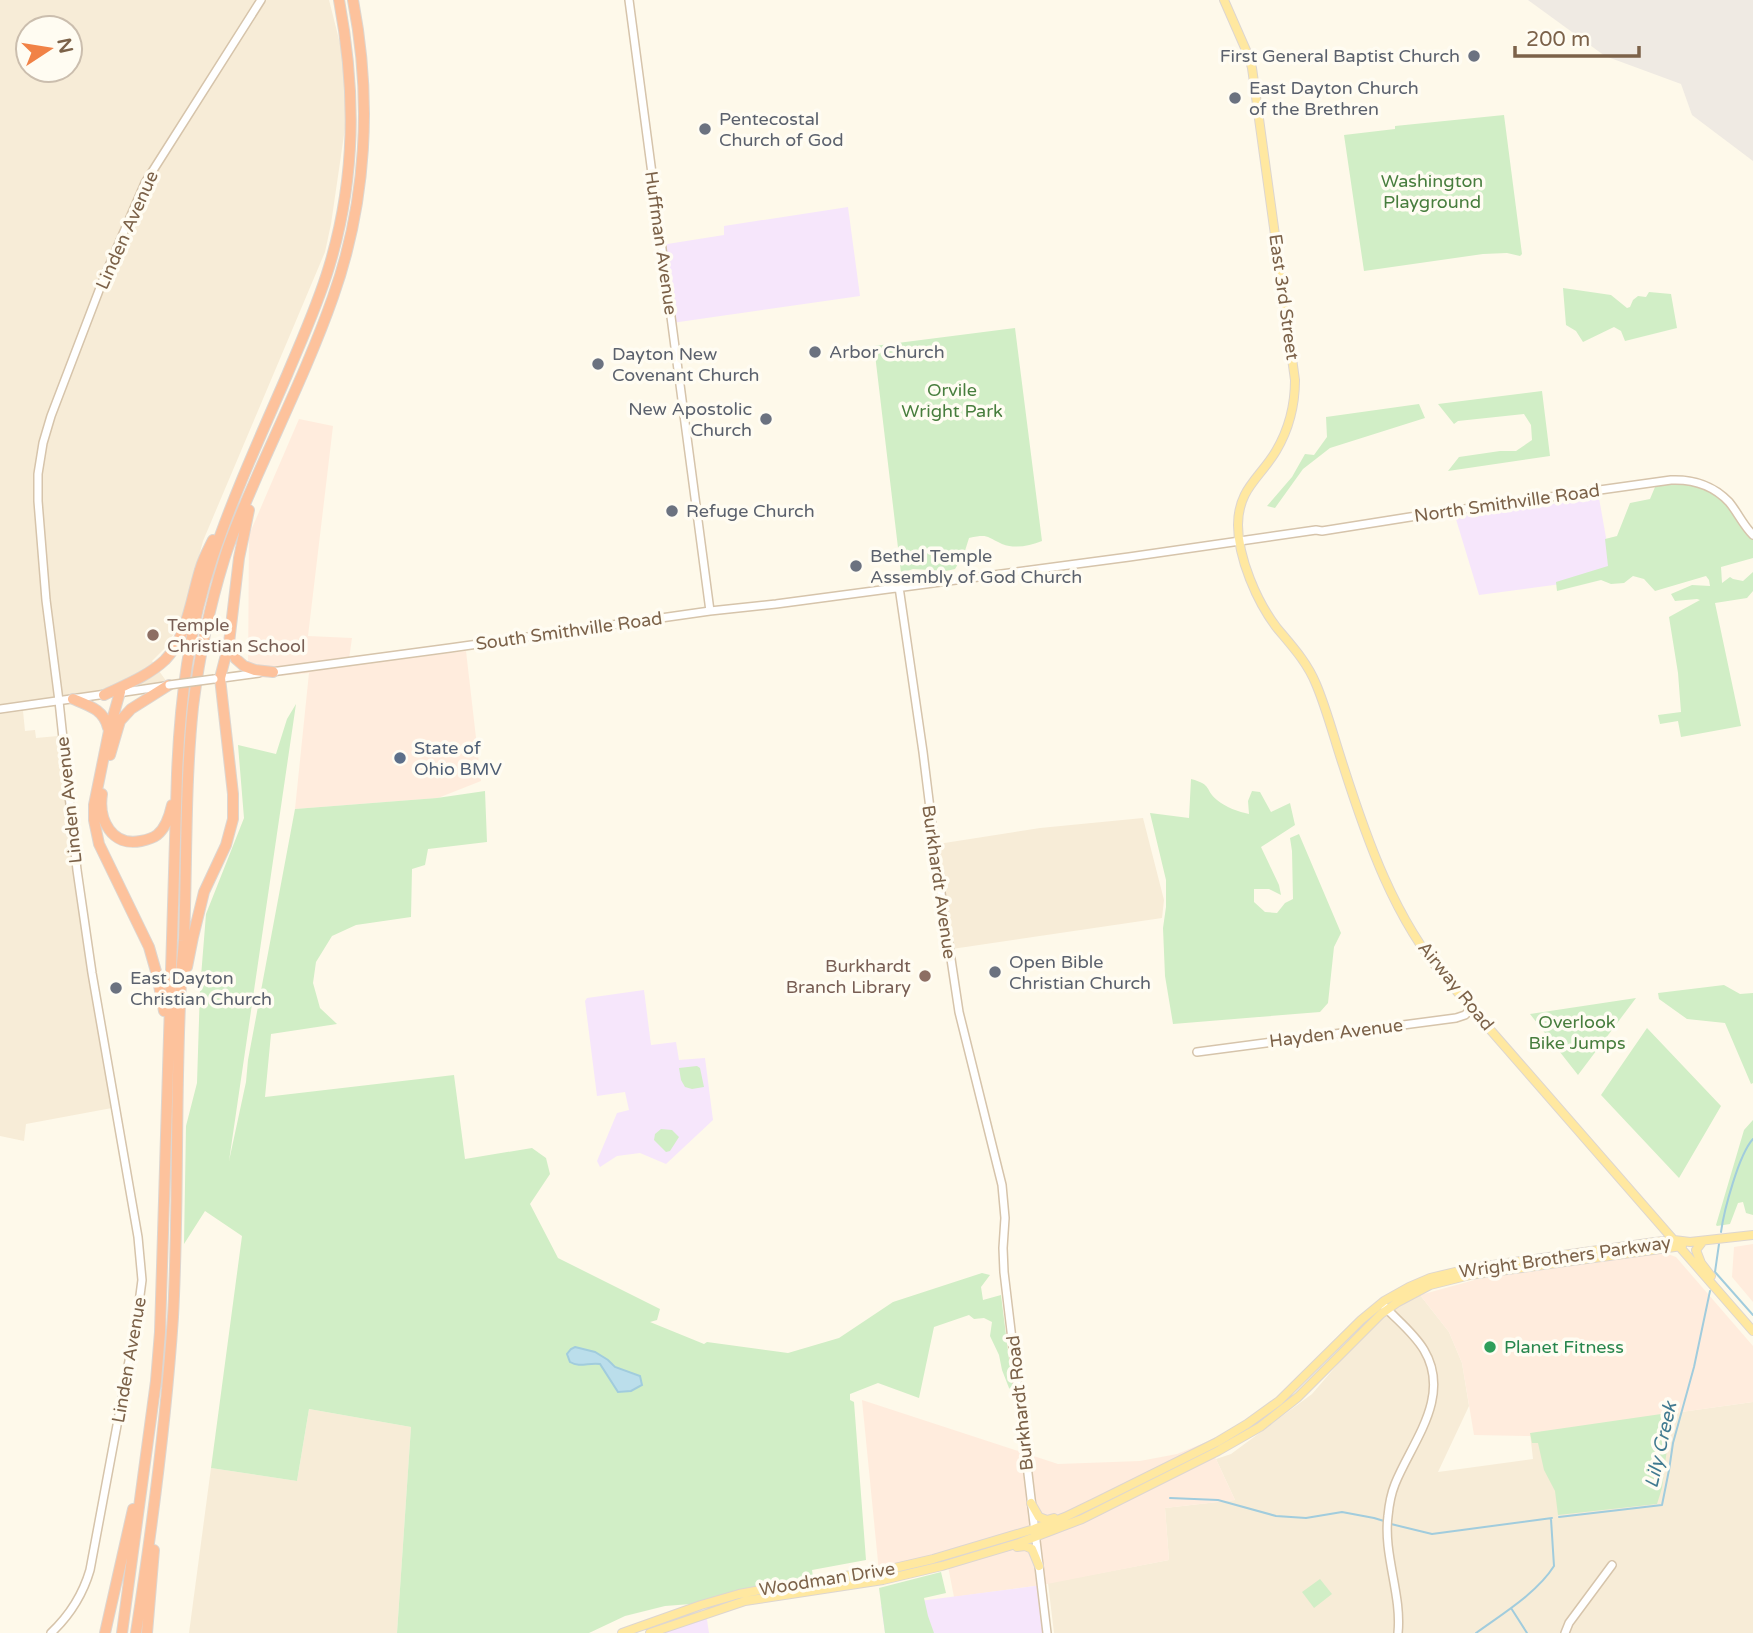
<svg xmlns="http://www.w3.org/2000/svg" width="1753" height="1633" font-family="'Varela Round',sans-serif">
<rect width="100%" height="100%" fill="#fef9ea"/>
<!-- residential -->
<path fill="#f7ecd7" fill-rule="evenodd" d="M0,0H329L351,87L331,224L325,252L203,541L186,605L176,630L166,647L152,661L169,685L0,708ZM28,28H70V70H28Z
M23,711L25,731L35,730L36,738L58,736L83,936L112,1108L26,1124L24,1141L0,1136V714Z
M1143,818L1164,900L1162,918L952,949L938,844L1040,828Z
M1420,1295L1449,1332L1462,1363L1469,1406L1438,1472L1533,1459L1530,1433L1753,1402V1633H1054L1048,1583L1169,1560L1165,1508L1235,1500L1216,1459L1231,1454L1312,1394L1380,1315Z
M309,1409L411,1427L397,1633H189L211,1468L297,1481Z"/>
<!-- commercial -->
<path fill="#ffecdd" d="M299,419L333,426L308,636L352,638L348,666L466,651L481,781L438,798L295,809L309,673L248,679L249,535Z
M1753,1244V1302L1732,1277L1734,1247Z
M1665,1253L1676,1257L1753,1346V1402L1531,1433V1436L1474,1435L1462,1363L1449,1332L1420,1295L1478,1279Z
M862,1400L1058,1464L1140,1461L1177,1454L1204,1443L1216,1459L1235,1500L1165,1508L1169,1560L1042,1585L954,1597L946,1556L879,1572Z"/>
<!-- industrial -->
<path fill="#efeae3" d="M1528,0H1753V161L1692,115L1681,84L1605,56Z"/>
<!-- education -->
<path fill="#f6e6fb" d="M848,207L860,296L672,323L661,245L724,235V226Z
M1599,498L1613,577L1479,595L1455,516Z
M644,990L651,1045L676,1042L679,1060L705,1058L713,1120L666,1164L640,1153L617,1156L600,1167L597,1161L617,1113L629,1110L625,1092L597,1096L585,1001L587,998Z
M1042,1585L1047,1633H885L881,1606Z
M706,1613L709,1633H650Z"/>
<!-- green -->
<path fill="#d1eec6" d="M1504,115L1522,254L1520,256L1507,253L1483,254L1364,271L1344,135L1395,129V126Z
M1563,288L1611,295L1627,308L1630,307L1633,300L1638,296L1646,297L1649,292L1671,294L1677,328L1625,341L1621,331L1614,327L1583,342L1576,331L1566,325Z
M1015,328L1042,541C1029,546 1015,549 1002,544C985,536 988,534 969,538L964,554L955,569L946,571L913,569L901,573L874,346Z
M1542,391L1550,456L1448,471L1459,457L1500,451H1516L1532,440L1531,425L1524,414L1458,421L1454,424L1438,404Z
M1419,404L1425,418L1330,448L1303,469L1275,508L1267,506L1292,477L1305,454L1314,455L1327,437L1326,417Z
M1686,480L1717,492L1753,534V558L1721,567L1722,583L1730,577L1733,579L1743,581L1753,572V591L1747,598L1715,603L1741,726L1681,737L1678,721L1660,724L1658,715L1681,712L1678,673L1669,617L1700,600L1697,599L1675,601L1671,594L1692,585L1710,586L1709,580L1706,576L1655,591L1644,579L1633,576L1624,583L1611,584L1601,580L1557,591L1556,582L1608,566L1605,539L1617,536L1630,503L1650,499L1655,487Z
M296,704L229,1161L246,1082L248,1060L295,809L437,798L485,791L487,842L428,849L425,865L412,869L411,917L356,925L332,936L316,962L313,983L320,1008L337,1024L271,1034L265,1097L454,1075L465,1159L532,1148L546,1158L550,1174L530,1204L558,1258L660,1309L657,1320L650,1322L704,1344L707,1342L788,1353L839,1338L893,1302L982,1273L990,1275L981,1287L983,1300L1001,1295L1013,1391L1009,1388L1002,1370L999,1355L990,1336L992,1322L984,1318L974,1319L969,1315L934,1327L919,1398L878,1383L850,1394V1400L854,1402L866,1560L812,1570L813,1577L762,1585L691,1604L665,1606L625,1616L589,1633H397L411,1427L309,1409L297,1481L211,1468L242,1236L205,1211L184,1244L186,1126L197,1083L200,989L206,914L244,818L238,745L276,754L287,719Z
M1191,779C1213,785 1204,789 1217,800C1225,807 1239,812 1249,814L1248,801L1252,791L1260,792L1271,812L1290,803L1295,825L1261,847L1279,885L1281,895L1269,889H1254V902L1265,912L1277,913L1285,903L1293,899L1292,851L1290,838L1299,834L1341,933L1334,947L1328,1003L1320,1012L1173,1024L1165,976L1163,928L1166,907V880L1150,813L1189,818Z
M1724,985L1740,994L1753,993V1083L1751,1084L1725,1023L1687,1019L1659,999L1658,993Z
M1636,998L1578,1075L1530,1014Z
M1647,1028L1721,1106L1679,1178L1601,1095Z
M697,1066L700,1068L704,1087L692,1089L685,1087L681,1080L679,1068Z
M1753,1120V1215L1746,1213L1743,1202L1738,1203L1730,1224L1717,1226L1716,1225L1744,1130Z
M661,1129L672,1130L679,1137L670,1151L666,1152L654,1140L655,1134Z
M1675,1412L1668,1441L1662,1488L1657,1504L1558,1515L1555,1491L1544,1470L1538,1443H1532L1530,1433Z
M941,1572L946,1593L924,1598L928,1616L934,1633H885L879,1588Z
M1320,1579L1332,1594L1314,1608L1302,1592Z"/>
<!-- water -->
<path fill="#bbdeeb" stroke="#a1ccdd" stroke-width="2" d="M575,1347L595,1352L608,1360L615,1367L640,1376L642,1385L631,1391L618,1392L600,1364C589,1362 580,1368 570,1362L567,1354L571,1349Z"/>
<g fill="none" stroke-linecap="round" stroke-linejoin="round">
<!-- stream -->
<path stroke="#a1ccdd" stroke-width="2" d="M1721,1232C1724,1210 1739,1154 1753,1139
M1715,1272L1753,1315
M1715,1272L1719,1244
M1170,1498L1218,1500L1276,1516L1306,1518L1342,1512L1374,1518L1384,1521
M1559,1517L1662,1505L1669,1470L1673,1443L1694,1367L1710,1291
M1391,1524L1432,1534L1552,1518
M1511,1608L1527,1633
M1476,1633C1502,1614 1537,1593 1554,1566L1551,1519"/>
<defs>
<path id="secondary" d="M629,0L710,611
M899,587L923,752L938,873L959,1012L1002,1185L1005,1218L1003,1248L1004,1272L1047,1633
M271,672L450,648L710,611L776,604L1129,557L1316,530L1322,531L1429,514L1671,480C1693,479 1714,486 1729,502C1738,513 1743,525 1753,535
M215,679L259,673
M118,693L165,686
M0,709L106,694
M1197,1052L1456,1018L1465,1015L1472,1008
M1384,1306C1397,1320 1414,1333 1424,1350C1452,1397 1412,1442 1395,1484C1391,1494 1389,1505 1388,1516C1383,1554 1402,1595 1398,1633
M51,1633C70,1615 83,1594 90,1570L137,1318L142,1280L138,1237L92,973L77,870L59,701L46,600L38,501V474L43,443L51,416L103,280L145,183L261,0
M1565,1633L1569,1623L1612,1565"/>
<path id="primary" d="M1224,0L1249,57L1252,68L1295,380C1295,405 1289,429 1276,451C1260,478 1238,489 1238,525C1238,558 1257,602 1277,628C1292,646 1307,662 1316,684C1327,710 1334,738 1343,765C1367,840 1394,918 1446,979L1753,1331
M1703,1241L1696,1250L1701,1263L1711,1276
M1031,1503L1039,1517L1047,1520L1054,1518
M1017,1547L1025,1546L1032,1549L1039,1566
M622,1633L701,1605L739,1594L781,1586L890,1569L933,1559L1034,1529L1065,1517L1096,1502L1217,1442L1247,1424L1279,1401L1361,1320L1384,1301L1409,1287L1430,1278L1472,1268L1655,1242L1674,1240L1690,1242L1753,1235
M650,1633L745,1601L883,1580L942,1566L1019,1543L1082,1519L1218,1451L1260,1427L1298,1397L1381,1314L1398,1302L1430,1285L1470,1275L1682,1246"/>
<path id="highway" d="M249,510L239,558L229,643L236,659L244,666L255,670L273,672
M120,692L109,731L94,805V820L99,844L149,947L157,975L164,1011
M104,695C125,685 148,676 165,660C187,637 191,599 200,570C203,559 208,550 213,540
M73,699C90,706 104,710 108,728
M110,755L120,721L131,709L169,685
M102,794C98,820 112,847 141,841C146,840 153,838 157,835C166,828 170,814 172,805
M187,967L193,937L204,892L226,845L233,819V794L220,678L229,643
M105,1633L133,1509
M122,1633L156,1381L160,1332L177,774C180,699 189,627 213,556C234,494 261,435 287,375C302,339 318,304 329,267C356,178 356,91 339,0
M136,1633C152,1528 166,1423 173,1317C179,1206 175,1094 181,983C181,969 183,955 184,941C187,863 185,784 193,707C199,659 210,605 224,560C233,530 246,502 258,474C284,415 312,357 333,297C367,201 372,99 353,0
M147,1633L154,1550"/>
</defs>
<!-- secondary casing -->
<use href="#secondary" stroke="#d6c4ab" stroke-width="10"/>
<!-- primary casing -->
<use href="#primary" stroke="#ddd6d0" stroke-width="10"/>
<!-- highway casing -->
<use href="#highway" stroke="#ddd6d0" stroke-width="12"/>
<!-- secondary -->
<use href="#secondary" stroke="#fff" stroke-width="7"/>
<!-- primary -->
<use href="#primary" stroke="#ffe8a0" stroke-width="8"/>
<!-- highway -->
<use href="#highway" stroke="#fdc29c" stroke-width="10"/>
<defs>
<path id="secondary-bridge" d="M169,685L214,679"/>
</defs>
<!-- secondary-bridge casing -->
<use href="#secondary-bridge" stroke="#d6c4ab" stroke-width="10" stroke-linecap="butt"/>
<!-- secondary-bridge -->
<use href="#secondary-bridge" stroke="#fff" stroke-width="7"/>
</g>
<!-- markers -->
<g fill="#6b7280" stroke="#fffcf2" stroke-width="2.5">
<circle cx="1474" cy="56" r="7"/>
<circle cx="1235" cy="98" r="7"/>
<circle cx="705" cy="129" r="7"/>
<circle cx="815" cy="352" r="7"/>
<circle cx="598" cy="364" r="7"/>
<circle cx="766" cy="419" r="7"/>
<circle cx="672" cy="511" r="7"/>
<circle cx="856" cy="566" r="7"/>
<circle cx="995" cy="972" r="7"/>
<circle cx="116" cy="988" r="7"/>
</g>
<g fill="#8d6e63" stroke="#fffcf2" stroke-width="2.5">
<circle cx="153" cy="635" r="7"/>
<circle cx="925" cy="976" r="7"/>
</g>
<circle fill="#5c6f8a" stroke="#fffcf2" stroke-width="2.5" cx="400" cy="758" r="7"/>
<circle fill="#2e9e5b" stroke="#fffcf2" stroke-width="2.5" cx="1490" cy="1347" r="7"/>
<g text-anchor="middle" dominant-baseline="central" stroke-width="7" stroke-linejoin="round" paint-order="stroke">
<!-- worship labels -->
<g font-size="18" fill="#5b616d" stroke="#fffcf2" text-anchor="start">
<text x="1460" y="56" text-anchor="end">First General Baptist Church</text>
<text x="1249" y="88">East Dayton Church<tspan x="1249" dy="21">of the Brethren</tspan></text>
<text x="719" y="119">Pentecostal<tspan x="719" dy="21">Church of God</tspan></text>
<text x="829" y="352">Arbor Church</text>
<text x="612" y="354">Dayton New<tspan x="612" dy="21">Covenant Church</tspan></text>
<text x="752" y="409" text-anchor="end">New Apostolic<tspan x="752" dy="21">Church</tspan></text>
<text x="686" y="511">Refuge Church</text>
<text x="870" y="556">Bethel Temple<tspan x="870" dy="21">Assembly of God Church</tspan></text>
<text x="1009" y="962">Open Bible<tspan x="1009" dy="21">Christian Church</tspan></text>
<text x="130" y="978">East Dayton<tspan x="130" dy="21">Christian Church</tspan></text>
</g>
<!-- park labels -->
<g font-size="18" fill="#477d3d" stroke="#fffcf2">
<text x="1432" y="181">Washington<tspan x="1432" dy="21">Playground</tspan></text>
<text x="952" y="390">Orvile<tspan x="952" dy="21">Wright Park</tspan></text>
<text x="1577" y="1022">Overlook<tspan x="1577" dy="21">Bike Jumps</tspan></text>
</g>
<!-- street labels -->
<g font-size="18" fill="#7c6249" stroke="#fffcf2">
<text transform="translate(127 230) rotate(-66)">Linden Avenue</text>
<text transform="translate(661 243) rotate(82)">Huffman Avenue</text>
<text transform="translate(1284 297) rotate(82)">East 3rd Street</text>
<text transform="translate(1507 503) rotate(-8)">North Smithville Road</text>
<text transform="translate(569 631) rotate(-8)">South Smithville Road</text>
<text transform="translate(69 800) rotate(-96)">Linden Avenue</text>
<text transform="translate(939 882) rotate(82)">Burkhardt Avenue</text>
<text transform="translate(1456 986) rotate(51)">Airway Road</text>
<text transform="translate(1336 1033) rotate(-7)">Hayden Avenue</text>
<text transform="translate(1565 1257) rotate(-8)">Wright Brothers Parkway</text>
<text transform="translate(129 1360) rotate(-80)">Linden Avenue</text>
<text transform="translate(1020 1403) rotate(-96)">Burkhardt Road</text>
<text transform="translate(827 1579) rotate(-9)">Woodman Drive</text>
</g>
<!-- education labels -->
<g font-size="18" fill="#785e54" stroke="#fffcf2" text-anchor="start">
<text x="167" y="625">Temple<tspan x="167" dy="21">Christian School</tspan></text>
<text x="911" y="966" text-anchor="end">Burkhardt<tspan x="911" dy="21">Branch Library</tspan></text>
</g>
<!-- service labels -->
<g font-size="18" fill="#4e5e75" stroke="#fffcf2" text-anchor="start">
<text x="414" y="748">State of<tspan x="414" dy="21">Ohio BMV</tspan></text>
</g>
<!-- leisure labels -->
<g font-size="18" fill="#27864d" stroke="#fffcf2" text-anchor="start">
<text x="1504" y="1347">Planet Fitness</text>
</g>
<!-- water labels -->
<g font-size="19" font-style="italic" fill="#417a91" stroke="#fffcf2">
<text transform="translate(1661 1445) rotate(-77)">Lily Creek</text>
</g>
</g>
<!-- north arrow -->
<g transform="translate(49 49) rotate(78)"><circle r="33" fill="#fffcf2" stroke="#cbbeae" stroke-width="2"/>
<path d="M0-5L12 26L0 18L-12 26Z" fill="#f18246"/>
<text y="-10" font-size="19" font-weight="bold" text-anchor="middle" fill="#7c6249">N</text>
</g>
<!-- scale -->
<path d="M1515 46v10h124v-10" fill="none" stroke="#7c6249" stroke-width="3.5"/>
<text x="1526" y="46" font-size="21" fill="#7c6249" stroke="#fffcf2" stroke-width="5" paint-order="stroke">200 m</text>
</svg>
